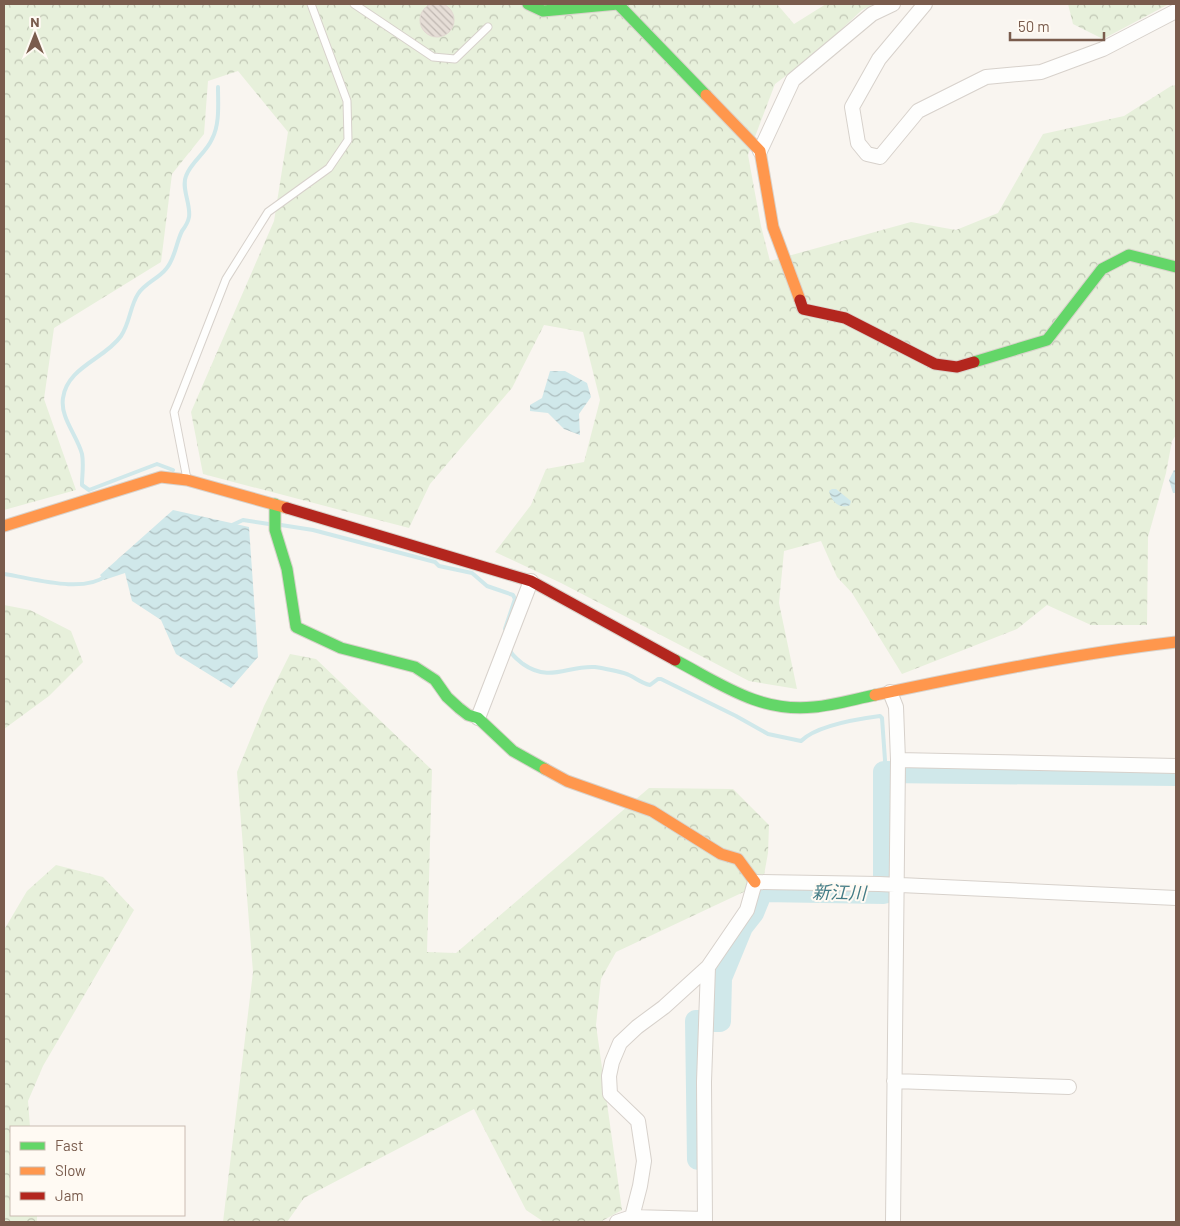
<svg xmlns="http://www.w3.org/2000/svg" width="1180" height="1226" font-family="Barlow,'Noto Sans JP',sans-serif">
<defs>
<pattern id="forest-crowns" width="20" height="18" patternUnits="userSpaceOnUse" patternTransform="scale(1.25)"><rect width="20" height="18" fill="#e7f0db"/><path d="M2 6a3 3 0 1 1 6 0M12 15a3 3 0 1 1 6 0" fill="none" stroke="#c0c6b4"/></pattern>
<pattern id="water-waves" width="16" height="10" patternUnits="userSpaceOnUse" patternTransform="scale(1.25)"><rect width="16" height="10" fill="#d0e8ea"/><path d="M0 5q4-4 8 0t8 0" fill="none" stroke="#aebfc0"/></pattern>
<pattern id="building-back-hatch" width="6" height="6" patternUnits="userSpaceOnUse" patternTransform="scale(1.25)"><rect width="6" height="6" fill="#e6ded7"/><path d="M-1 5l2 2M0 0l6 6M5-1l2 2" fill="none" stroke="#bfb7b1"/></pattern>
</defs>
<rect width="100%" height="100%" fill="#f9f5f0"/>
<!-- forest -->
<path fill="url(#forest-crowns)" d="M4,4H777L794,24L826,4H874L862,10L815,54L775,84L748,155L761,226L770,261L911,222L956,230L998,213L1043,134L1124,116L1171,86L1176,85V435L1172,441L1166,473L1148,537L1147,625H1091L1047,605L1017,629L902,674L852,593L837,577L821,541L784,551L779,603L797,689L749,681L561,583L495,552L531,505L546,469L584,462L600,400L583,332L544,325L512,388L430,484L409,528L203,474L191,412L274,221L288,132L238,71L208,81L204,134L172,174L161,262L54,328L44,399L76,490L4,510Z
M1068,4H1169L1103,39L1073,24Z
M4,605L30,610L71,631L83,662L49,696L4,729Z
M290,654L316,659L432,770L427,952L456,953L649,788L733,789L769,825L768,853L762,886L750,889L616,952L601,979L596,1025L622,1210L600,1222H544L526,1210L474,1109L304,1198L287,1222H223L253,972L237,772L264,706Z
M56,865L103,877L134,910L43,1066L28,1101L30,1127H11V1215H37V1222H4V930L27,891Z"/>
<!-- water -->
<path fill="url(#water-waves)" d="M550,371H565L587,383L591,397L579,414L580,435L564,429L548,413L530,411V405L542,398Z
M1174,470L1176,471V493H1173L1169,480Z
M832,489H836L851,501L850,505C840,510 831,501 829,491Z
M173,510L249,527L258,657L231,688L176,654L161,620L132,601L125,573L104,580L100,575Z"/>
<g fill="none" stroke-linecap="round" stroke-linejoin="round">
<!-- stream -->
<path stroke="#d0e8ea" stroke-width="4" d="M173,470L157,464L89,490L82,485C82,475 84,464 82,454C77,435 60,418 63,398C67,367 105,359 121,336C130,323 130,306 138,294C145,283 158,279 166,269C175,259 176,243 182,231C185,227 188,223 189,217C191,204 181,188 186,176C191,162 206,153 212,139C220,124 218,104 218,87
M281,525L313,530L435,562L439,566L472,573L487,586L513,595L515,599L505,629
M230,526L243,520L269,524
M4,574C32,578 82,594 106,576
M510,650C512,656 518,660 523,664C550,683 568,665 595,667C601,668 623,672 629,675C636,678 641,683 650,685L658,679H661L736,716L768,734L801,741C817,725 857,719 880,716L882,718L885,760L884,772"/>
<!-- river -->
<path stroke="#d0e8ea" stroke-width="22" d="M698,1159L696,1021H720L721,978L742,927L753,913L762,891L884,893V772L1176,775"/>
</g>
<!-- building -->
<path fill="url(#building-back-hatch)" stroke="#e2d8d2" d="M420 20a17 17 0 1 1 34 0a17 17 0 1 1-34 0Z"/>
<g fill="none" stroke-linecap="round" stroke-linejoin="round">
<defs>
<path id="lane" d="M354,4L433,57L455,59L488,27
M187,479L174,412L226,279L268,212L329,168L348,140L347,101L311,4"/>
<path id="street" d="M925,4L879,59L852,107L858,143L867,154L880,157L918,111L986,77L1041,72L1103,49L1176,11
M760,151L793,80L872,14L893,4
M890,692L896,707L898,760L893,1222
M478,718L531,581
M898,760L1176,766
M894,1081L1069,1087
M632,1217L640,1186L644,1161L638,1121L610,1094L609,1076L612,1062L620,1043L637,1027L664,1007L708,967L747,910L755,882L879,884L1176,898
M617,1222L632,1217L705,1219
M705,1222L704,1082L708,967"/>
<path id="fast" d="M528,4L543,11L618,4L706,95
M974,362L1047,340L1102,269L1129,255L1176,267
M275,504V530L287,569L296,627L341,648L415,667L435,680L447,697L459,708L468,715L478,718L513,751L545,769
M675,660C721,684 760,713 814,707C835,705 855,699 875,695"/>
<path id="slow" d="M706,95L760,151L773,227L800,300
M4,526L161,477L187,480L287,508
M875,695C975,674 1074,654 1176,642
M545,769L567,781L652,811L721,854L738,859L755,882"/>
<path id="jam" d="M800,300L803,309L845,318L935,364L957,367L974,362
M287,508L531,581L675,660"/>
</defs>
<!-- lane casing -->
<use href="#lane" stroke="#d7d1cb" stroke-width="9"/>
<!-- street casing -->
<use href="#street" stroke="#d7d1cb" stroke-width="16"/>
<!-- fast casing -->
<use href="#fast" stroke="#d9d2cb" stroke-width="13"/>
<!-- slow casing -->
<use href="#slow" stroke="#d9d2cb" stroke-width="13"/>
<!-- jam casing -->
<use href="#jam" stroke="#d9d2cb" stroke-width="13"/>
<!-- lane -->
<use href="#lane" stroke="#fefefd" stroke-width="7"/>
<!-- street -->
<use href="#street" stroke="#fefefd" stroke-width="14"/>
<!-- fast -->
<use href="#fast" stroke="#63d668" stroke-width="11"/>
<!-- slow -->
<use href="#slow" stroke="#ff974d" stroke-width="11"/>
<!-- jam -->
<use href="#jam" stroke="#b3261e" stroke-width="11"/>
</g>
<g text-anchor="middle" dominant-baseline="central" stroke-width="4" stroke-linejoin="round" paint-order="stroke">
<!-- water labels -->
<g font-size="18" font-style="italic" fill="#437c86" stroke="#fffaf3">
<text transform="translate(839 892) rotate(1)">新江川</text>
</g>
</g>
<!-- border -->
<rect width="1180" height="1226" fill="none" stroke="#7a5c4d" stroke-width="10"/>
<!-- legend -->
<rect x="10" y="1126" width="175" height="90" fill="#fffaf3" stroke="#cabbb1"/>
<rect x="20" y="1142" width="25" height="8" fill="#63d668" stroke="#cabbb1"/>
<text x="55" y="1151" font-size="15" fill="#7a5c4d">Fast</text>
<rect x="20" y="1167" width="25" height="8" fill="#ff974d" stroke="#cabbb1"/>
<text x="55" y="1176" font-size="15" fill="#7a5c4d">Slow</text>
<rect x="20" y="1192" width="25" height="8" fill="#b3261e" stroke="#cabbb1"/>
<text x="55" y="1201" font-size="15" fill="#7a5c4d">Jam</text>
<!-- north arrow -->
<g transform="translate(35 35)" stroke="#fffaf3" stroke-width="4" paint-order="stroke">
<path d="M0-4L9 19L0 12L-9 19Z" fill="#7a5c4d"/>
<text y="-8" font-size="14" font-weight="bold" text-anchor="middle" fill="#7a5c4d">N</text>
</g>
<!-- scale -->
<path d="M1010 32v8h94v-8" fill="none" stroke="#7a5c4d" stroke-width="2.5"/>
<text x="1018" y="32" font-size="15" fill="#7a5c4d" stroke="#fffaf3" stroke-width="4" paint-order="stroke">50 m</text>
</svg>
